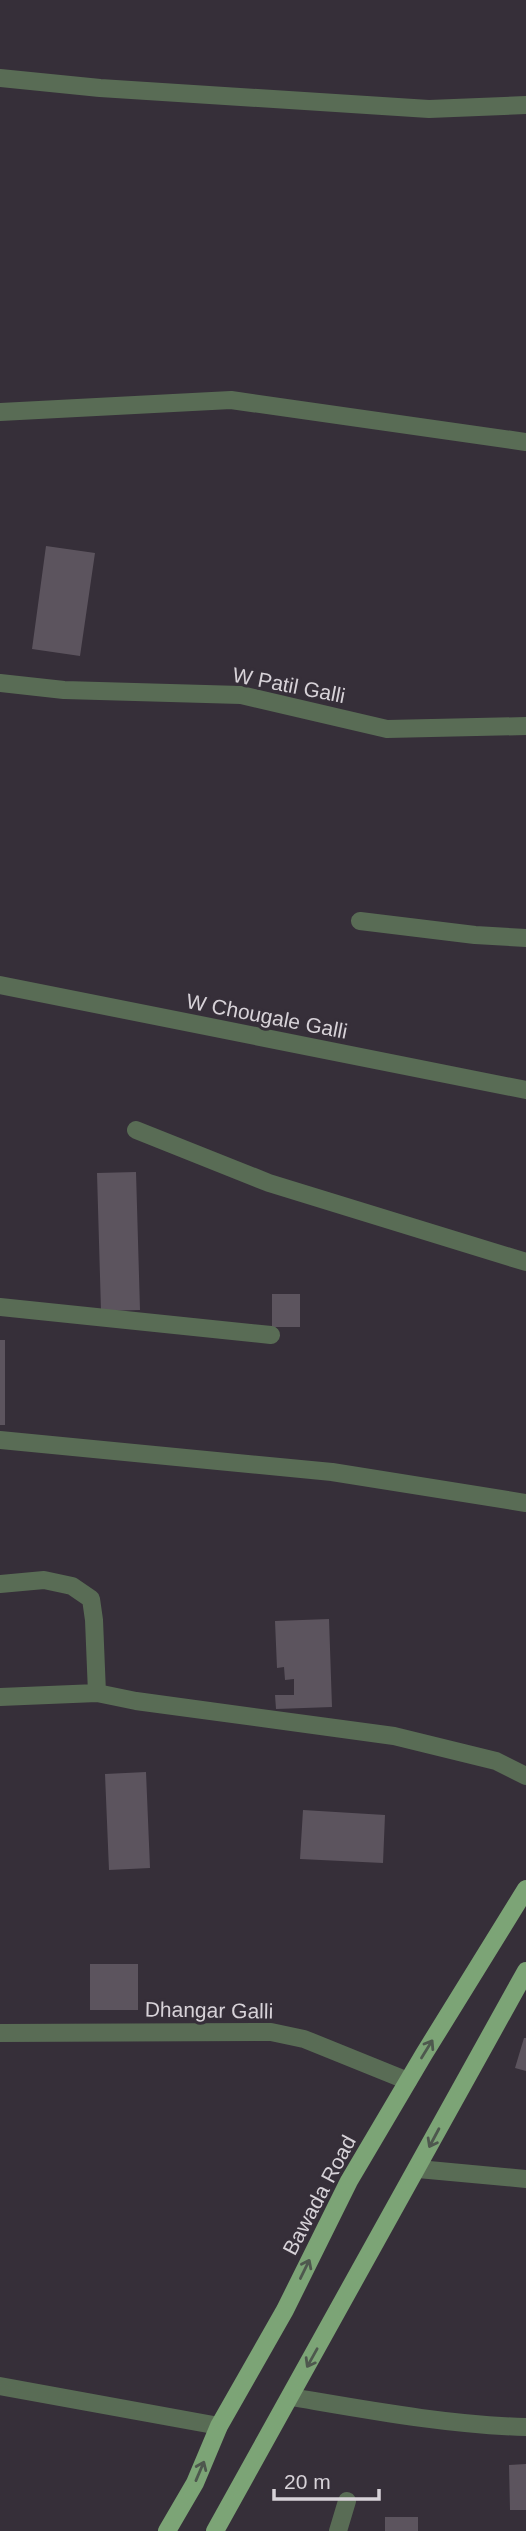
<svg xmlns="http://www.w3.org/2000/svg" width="526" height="2531" font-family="Arial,sans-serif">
<rect width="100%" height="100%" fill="#362f39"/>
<!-- building -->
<path fill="#5c545e" d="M46,546L95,553L80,656L32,649Z
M136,1172L140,1310L101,1311L97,1173Z
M272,1294H300V1327H272Z
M0,1340H5V1425H0Z
M329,1619L332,1707L276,1709L275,1695H294V1679L285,1680L284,1667L277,1668L275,1621Z
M146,1772L150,1868L109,1870L105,1774Z
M303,1810L385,1815L383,1863L300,1859Z
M90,1964H138V2010H90Z
M524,2038H526V2071L515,2068Z
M526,2464V2510H510L509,2465Z
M385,2517H418V2531H385Z"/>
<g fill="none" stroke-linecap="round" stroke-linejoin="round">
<!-- street -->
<path stroke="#596c55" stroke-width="18" d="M0,78L100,88L429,109L526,105
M0,412L231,400L526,442
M0,683L64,690L241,695L387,729L526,726
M360,921L475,935L526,938
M0,985L526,1090
M136,1130L269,1183L526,1262
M0,1307L271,1335
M0,1440L332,1472L526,1503
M0,1584L44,1580L72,1586L91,1599L94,1620L97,1693
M0,1697L97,1693L136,1701L394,1736L496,1761L526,1776
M0,2033L271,2032L304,2039L408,2081
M418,2169L526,2179
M0,2386L219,2426
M291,2397C368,2410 448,2425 526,2427
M338,2531L347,2501"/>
<!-- primary -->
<path stroke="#7ca476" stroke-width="18" d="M167,2531L195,2483L219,2426L285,2310L349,2181L424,2054L526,1889
M215,2531L526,1971"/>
</g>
<!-- one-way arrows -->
<defs><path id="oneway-shaft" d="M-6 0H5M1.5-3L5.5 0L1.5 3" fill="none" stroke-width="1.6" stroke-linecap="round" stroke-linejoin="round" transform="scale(1.75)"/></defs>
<g stroke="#4e584e">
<use href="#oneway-shaft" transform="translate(427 2049) rotate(-58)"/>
<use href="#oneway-shaft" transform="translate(434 2138) rotate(118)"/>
<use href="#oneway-shaft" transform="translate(305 2269) rotate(-64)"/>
<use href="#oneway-shaft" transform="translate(312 2358) rotate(119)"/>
<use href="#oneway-shaft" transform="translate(200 2471) rotate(-67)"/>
</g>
<g text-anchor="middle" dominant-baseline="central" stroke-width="6" stroke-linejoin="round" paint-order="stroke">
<!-- street labels -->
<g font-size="21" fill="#d7d2d8" stroke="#362f39">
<text transform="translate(289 685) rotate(11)">W Patil Galli</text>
<text transform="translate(267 1016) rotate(11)">W Chougale Galli</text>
<text transform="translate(209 2010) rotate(1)">Dhangar Galli</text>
<text transform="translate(319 2195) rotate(-62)">Bawada Road</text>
</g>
</g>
<!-- scale -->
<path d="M274 2489v10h105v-10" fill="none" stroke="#d7d2d8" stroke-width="3.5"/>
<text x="284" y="2489" font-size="21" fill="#d7d2d8" stroke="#362f39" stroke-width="5" paint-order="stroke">20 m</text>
</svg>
